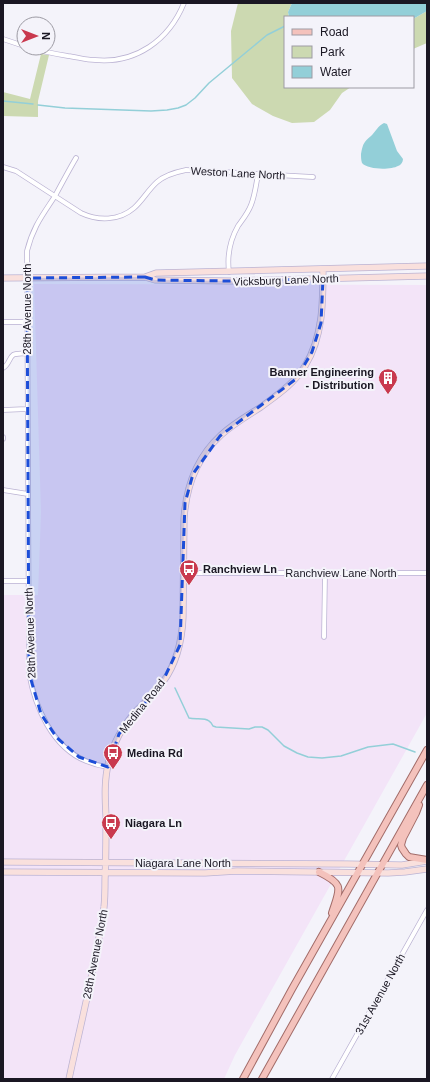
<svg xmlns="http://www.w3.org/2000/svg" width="430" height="1082" font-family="Arial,sans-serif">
<rect width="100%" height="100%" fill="#f4f3fa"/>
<!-- industrial -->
<path fill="#f3e4f8" d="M34,284L427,285V713L235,1055L224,1079H3V595H38L41,512Z"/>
<!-- green -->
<path fill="#ccd9b1" d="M238,3H292L288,12L289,17H285V87H351L342,93L330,110L314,122L292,123L273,116L252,104L232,78L231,31Z
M427,11V43L413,49V19Z
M41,54L49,55L38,101V117L3,116V92L30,99Z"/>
<!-- water -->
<path fill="#93cfd8" d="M292,3H427V11L413,19V17H289L288,12Z
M384,123L387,124L397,151L403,159C403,162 401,165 398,166C391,170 368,170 362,163C361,160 361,157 361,154C363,143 364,142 371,136C376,131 378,126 384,123Z"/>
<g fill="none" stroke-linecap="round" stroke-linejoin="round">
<!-- stream -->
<path stroke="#93cfd8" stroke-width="1.5" d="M3,101L33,104
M38,105L65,108L151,111L167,110L178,108L186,105L195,98L209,83L267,35L285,26
M175,688L189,718C195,720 204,717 209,721C211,722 212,724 213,726L216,727L249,729L255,727H262L268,730L284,746L297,753L308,757L322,758L341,756L368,747L393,744L415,752"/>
<defs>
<path id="street" d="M3,39L24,46
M32,48C44,52 56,54 68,56C77,57 86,60 95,60C136,64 169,40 184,3
M76,158C69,170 62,183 55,196C42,216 33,227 27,251L29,673C35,707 52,747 86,761C93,764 100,766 108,767
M3,167L16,171L81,213C98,221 119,221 134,208C143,200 148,190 157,182C165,175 176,172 186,170L313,177
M229,272C227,256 230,240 238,226C243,219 248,213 251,205C255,195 256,185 258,174
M3,322H27
M3,368C9,365 9,358 13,355C17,353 23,354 27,353
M3,410L27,409
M3,437V439
M3,490L28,494
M184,573H427
M3,581H28
M324,637L325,573
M332,1079L427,910"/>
<path id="secondary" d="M145,277L155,280L231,281L427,276
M3,278L145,277L156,273L427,266
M3,862L347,864L402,865L427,861
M3,872L205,873L237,871L388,873L405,872L427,869
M69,1079C81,1022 96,965 104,907C105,898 105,888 105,879C106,858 106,837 106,816C105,798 104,779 109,761C113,743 123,726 136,711C145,702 155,693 163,682C177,663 182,641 183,617L184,519C186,487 197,457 221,435C233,424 247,416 261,407C277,395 294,384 305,366C323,337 323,302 323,269"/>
<path id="primary" d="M419,805L416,813L403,838L401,845L402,848L406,854L409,857L427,860
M319,872C345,885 340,888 332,913
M243,1079L292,989L427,750
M262,1079L427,785"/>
</defs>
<!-- street casing -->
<use href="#street" stroke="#bbb3d3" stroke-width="5.5"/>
<!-- secondary casing -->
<use href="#secondary" stroke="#bbb3d3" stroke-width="7"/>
<!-- primary casing -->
<use href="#primary" stroke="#a26c69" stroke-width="8"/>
<!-- street -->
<use href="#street" stroke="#fff" stroke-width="4"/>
<!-- secondary -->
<use href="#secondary" stroke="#f9e0dd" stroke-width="5.5"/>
<!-- primary -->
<use href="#primary" stroke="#f4c2bc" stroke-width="6"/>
</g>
<!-- marked area -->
<path fill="#1d4ed8" fill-opacity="0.2" stroke="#1d4ed8" stroke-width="3" stroke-dasharray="8 5" stroke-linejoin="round" d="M145,277L155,280L231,281L323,279L321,323L312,352L296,379L220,436L193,474L185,503L180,645L162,683L119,734L108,767L79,757L57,738L41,714L29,673L27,278Z"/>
<!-- icons -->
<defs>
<symbol id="building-pin" viewBox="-11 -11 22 30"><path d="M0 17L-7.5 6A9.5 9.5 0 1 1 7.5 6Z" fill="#c9394e" stroke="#f4f3fa"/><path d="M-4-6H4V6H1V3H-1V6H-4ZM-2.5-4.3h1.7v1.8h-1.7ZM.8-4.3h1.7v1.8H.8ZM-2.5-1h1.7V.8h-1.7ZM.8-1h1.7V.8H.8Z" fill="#fff"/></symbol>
<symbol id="bus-pin" viewBox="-11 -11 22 30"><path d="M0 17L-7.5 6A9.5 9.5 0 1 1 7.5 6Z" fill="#c9394e" stroke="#f4f3fa"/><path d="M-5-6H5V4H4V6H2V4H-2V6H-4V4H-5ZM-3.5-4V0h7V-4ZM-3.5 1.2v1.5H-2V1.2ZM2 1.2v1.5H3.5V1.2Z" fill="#fff"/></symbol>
</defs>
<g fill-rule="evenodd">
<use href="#building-pin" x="377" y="367" width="22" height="30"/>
<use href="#bus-pin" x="178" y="558" width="22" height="30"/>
<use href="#bus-pin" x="102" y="742" width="22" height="30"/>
<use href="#bus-pin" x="100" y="812" width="22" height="30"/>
</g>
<g text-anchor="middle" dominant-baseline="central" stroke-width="4" stroke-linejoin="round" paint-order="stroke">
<!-- street labels -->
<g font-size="11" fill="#1a1723" stroke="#f4f3fa">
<text transform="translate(238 173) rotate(3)">Weston Lane North</text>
<text transform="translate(286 280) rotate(-2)">Vicksburg Lane North</text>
<text transform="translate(27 309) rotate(-90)">28th Avenue North</text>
<text x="341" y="573">Ranchview Lane North</text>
<text transform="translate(30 633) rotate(-92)">28th Avenue North</text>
<text transform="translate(142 706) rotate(-51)">Medina Road</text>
<text x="183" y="863">Niagara Lane North</text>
<text transform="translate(95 954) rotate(-79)">28th Avenue North</text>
<text transform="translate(380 994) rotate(-61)">31st Avenue North</text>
</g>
<!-- poi labels -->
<g font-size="11" font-weight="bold" fill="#1a1723" stroke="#f4f3fa" text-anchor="start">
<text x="374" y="372" text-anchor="end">Banner Engineering<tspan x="374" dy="13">- Distribution</tspan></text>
<text x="203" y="569">Ranchview Ln</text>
<text x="127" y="753">Medina Rd</text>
<text x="125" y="823">Niagara Ln</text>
</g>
</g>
<!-- border -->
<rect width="430" height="1082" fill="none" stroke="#1a1723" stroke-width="8"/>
<!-- legend -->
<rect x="284" y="16" width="130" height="72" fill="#f4f3fa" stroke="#9d9ba4"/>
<rect x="292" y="29" width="20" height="6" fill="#f4c2bc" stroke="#9d9ba4"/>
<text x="320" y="36" font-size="12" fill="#1a1723">Road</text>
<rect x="292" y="46" width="20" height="12" fill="#ccd9b1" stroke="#9d9ba4"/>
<text x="320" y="56" font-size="12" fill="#1a1723">Park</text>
<rect x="292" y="66" width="20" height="12" fill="#93cfd8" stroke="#9d9ba4"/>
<text x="320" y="76" font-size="12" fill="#1a1723">Water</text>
<!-- north arrow -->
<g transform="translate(36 36) rotate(90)"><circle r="19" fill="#f4f3fa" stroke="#9d9ba4"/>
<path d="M0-3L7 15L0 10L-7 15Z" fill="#c9394e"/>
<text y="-6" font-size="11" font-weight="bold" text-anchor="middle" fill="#1a1723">N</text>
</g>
</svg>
